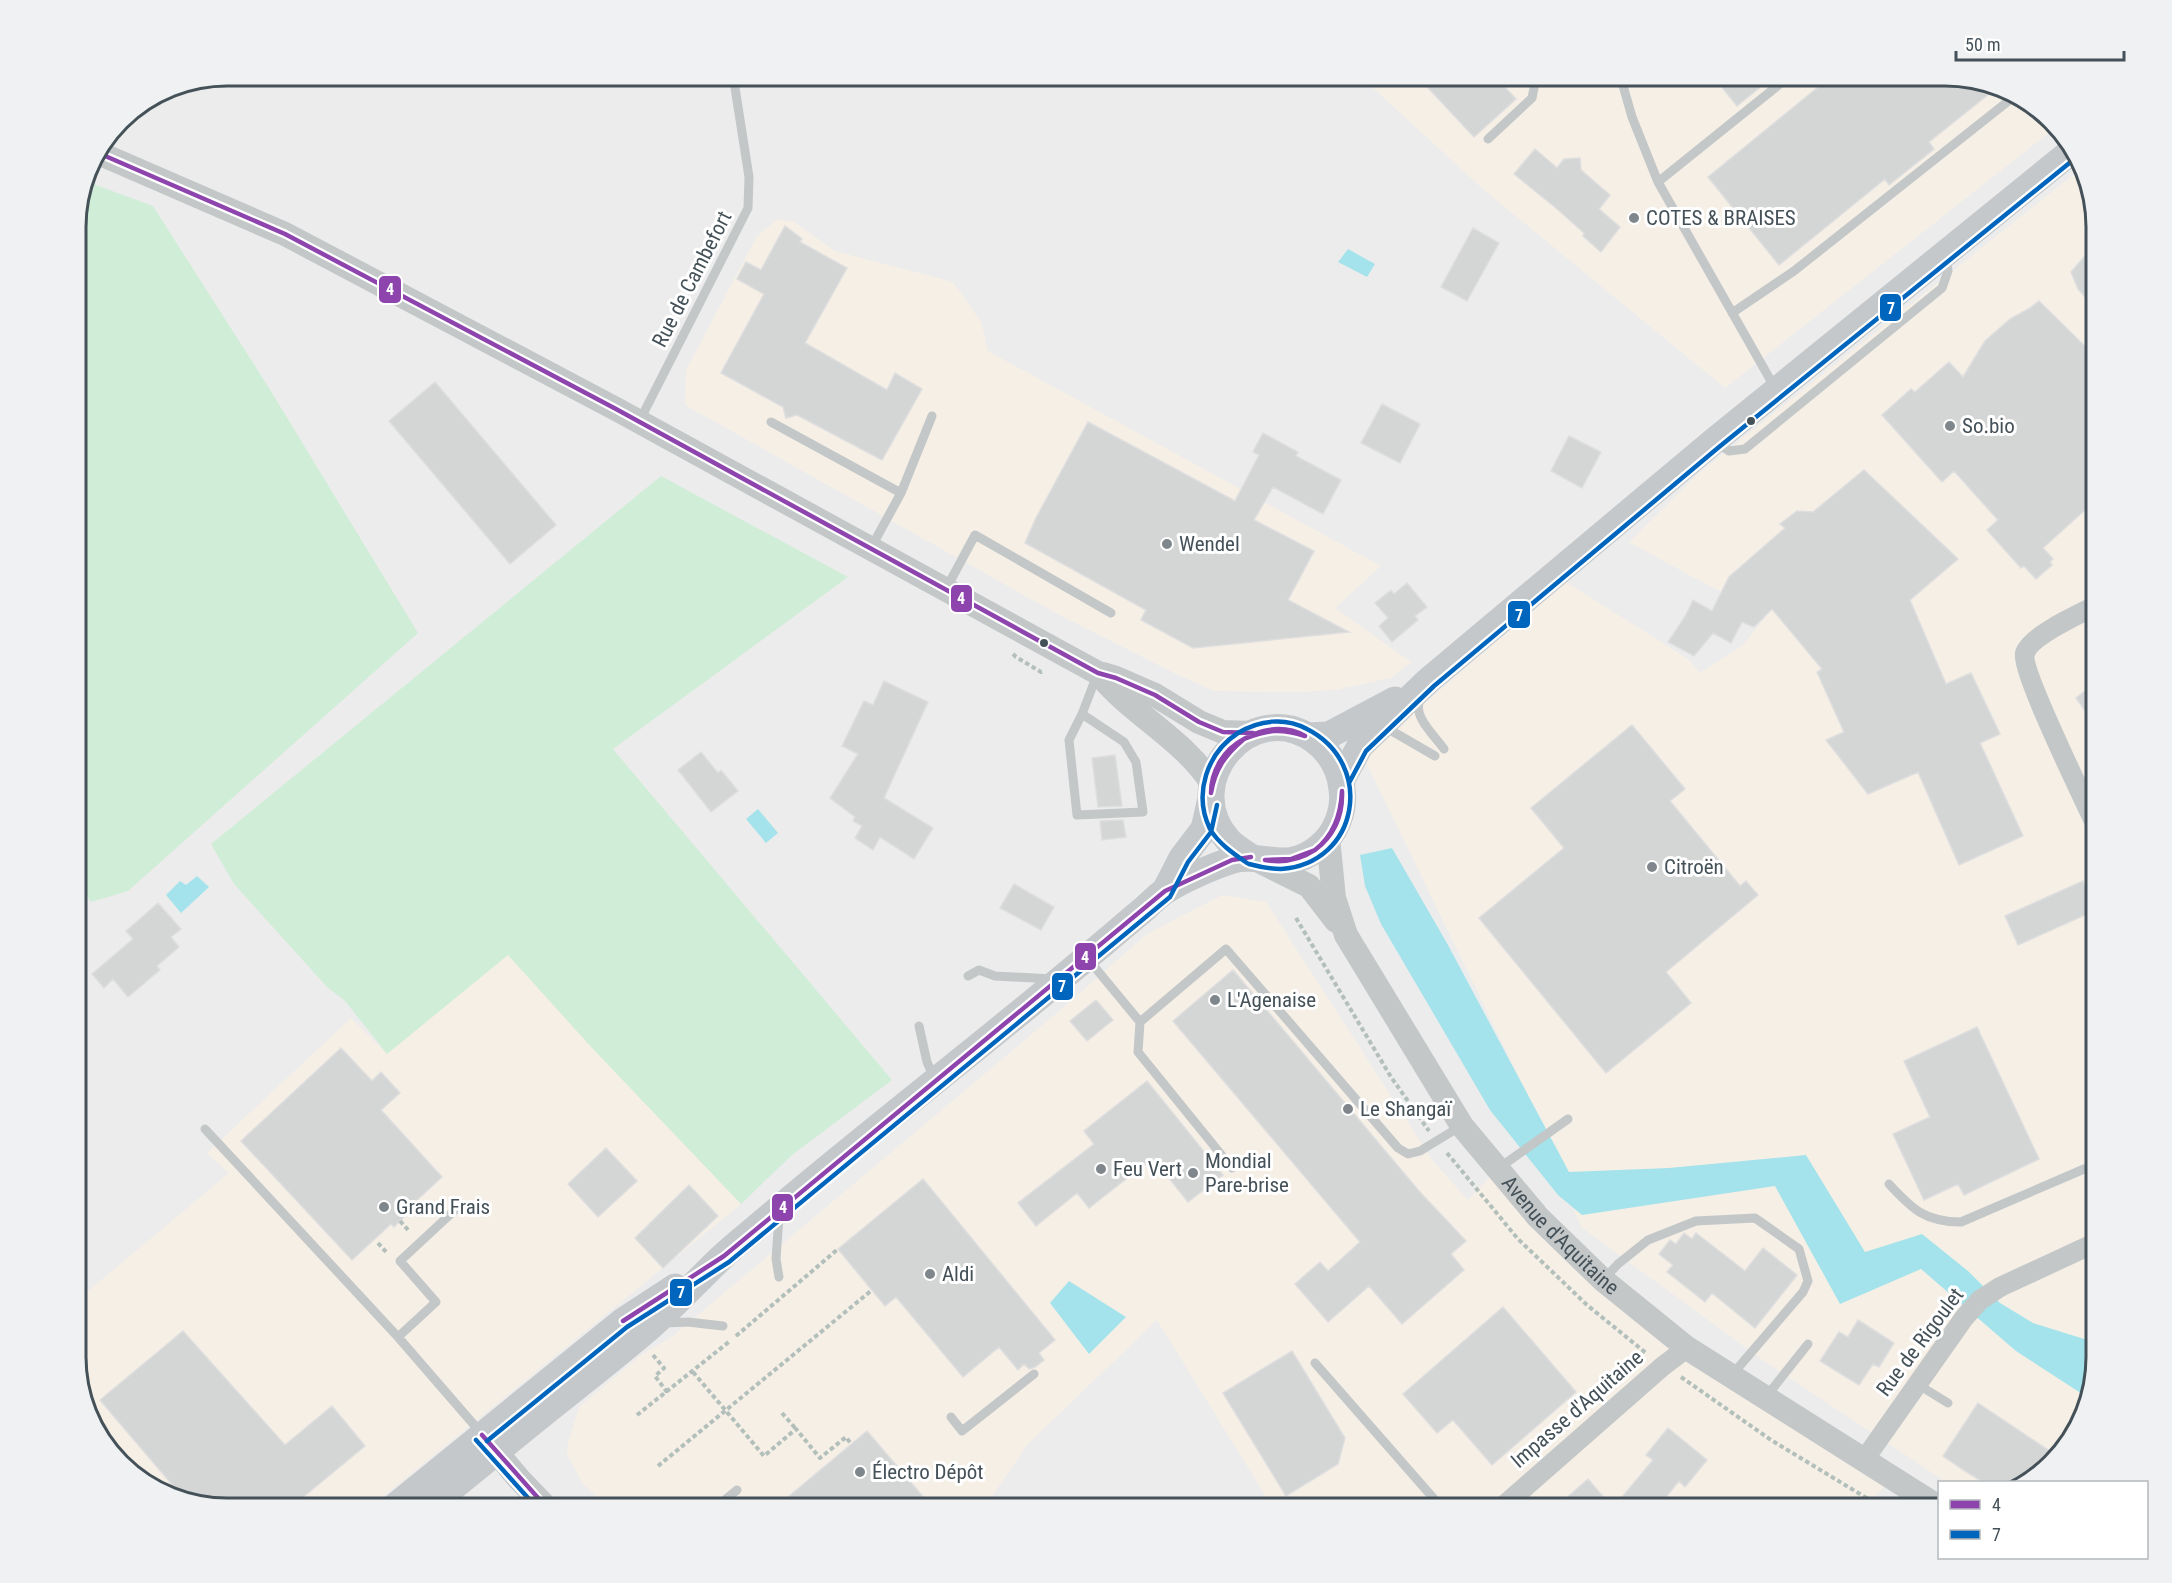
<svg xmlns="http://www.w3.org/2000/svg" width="2172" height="1583" font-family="'Roboto Condensed',sans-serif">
<rect width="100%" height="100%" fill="#edecec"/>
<!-- commercial -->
<path fill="#f5efe6" d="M1359,75H1946L1994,83L2037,106L2055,128L1725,388L1484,190Z
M2083,167L2097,226V1357L2089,1405L2066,1448L2024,1482H1946L1764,1361L1581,1227L1554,1161L1547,1135L1363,756L1566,582L1688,659L1700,673L1743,645L1767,615L1704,583L1629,542L1699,473Z
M778,219L794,222L835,251L953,282L981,322L988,351L1381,566L1335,608L1411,662L1391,678L1335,690L1299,692L1214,691L1174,673L1054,612L685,405L686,370L757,236Z
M1222,895L1266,902L1433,1161L1468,1200L1497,1169L1603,1280L1893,1479L1862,1508H1273L1157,1320L1028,1444L984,1508H609L583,1484L567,1454L568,1443L579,1407L640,1356L674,1335L1058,1012L1147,934Z
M507,955L541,984L587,1042L741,1204L369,1508H226L178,1500L135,1477L91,1424L75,1366V1302L229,1173L207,1153L351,1018L387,1054Z"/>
<!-- green -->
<path fill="#d0edd8" d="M85,181L153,206L269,388L418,633L128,891L91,902L75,881V216Z
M661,476L848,577L613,749L892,1080L792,1155L741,1204L593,1049L508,955L387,1054L345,1001L327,987L234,884L211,844Z"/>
<!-- water -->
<path fill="#a4e3eb" d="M1348,249L1375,264L1367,277L1338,262Z
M758,809L778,833L766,843L746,819Z
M1392,848L1448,945L1569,1172L1669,1168L1806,1155L1865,1252L1922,1234L1968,1271L2000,1303L2033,1323L2097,1343V1357L2090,1399L2016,1351L1921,1269L1840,1304L1775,1186L1582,1215L1558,1195L1490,1110L1381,924L1365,886L1360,855Z
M197,876L209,887L181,913L166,895L180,881L186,885Z
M1069,1281L1126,1317L1089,1354L1050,1303Z"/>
<!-- building -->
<path fill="#d4d5d5" stroke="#dededf" stroke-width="1.5" d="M1416,75H1511L1502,84L1516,99L1474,137Z
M1712,75H1775L1737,106Z
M1833,75H1946L1999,86L1929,142L1934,149L1889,185L1885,179L1779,265L1708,177Z
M1535,149L1557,168L1564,159L1580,158L1581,170L1610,195L1599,209L1620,227L1601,252L1583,236L1584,233L1556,208L1514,174Z
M785,226L802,239L800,242L847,268L805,343L887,390L895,373L922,389L882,460L797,415L786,418L783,407L721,373L764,294L737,279L746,262L761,270Z
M1473,228L1499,243L1467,301L1441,287Z
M2097,242V310L2078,289L2071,272Z
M2039,301L2097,358V499L2043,548L2053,559L2050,562L2052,565L2036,579L2024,566L2021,568L1987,530L1998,520L1954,471L1942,482L1882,415L1911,389L1915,392L1949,362L1963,377L1985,341L2010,319L2030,308Z
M435,382L556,525L510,564L389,421Z
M1382,404L1420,424L1400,463L1361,443Z
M1088,422L1235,501L1259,455L1253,452L1263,433L1298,452L1296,456L1341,480L1323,514L1273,487L1254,520L1314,551L1288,600L1349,632L1193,648L1141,620L1146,610L1025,543L1036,518Z
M1569,436L1601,452L1582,488L1551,471Z
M1864,470L1958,559L1910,600L1946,684L1971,673L2000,734L1980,743L2023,836L1959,865L1918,772L1868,794L1826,740L1844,732L1817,672L1822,669L1772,609L1754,627L1742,622L1731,643L1713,633L1694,656L1668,642L1686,615L1693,600L1712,611L1729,577L1785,528L1780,524L1797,511L1813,512Z
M1407,583L1427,607L1415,616L1418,620L1392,642L1379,626L1388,618L1375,603L1391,590L1394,594Z
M884,681L928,702L884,798L933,828L914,859L880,837L873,850L855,838L862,826L853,821L855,817L830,798L858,754L842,746L864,701L873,705Z
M2097,682V728L2076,698Z
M1632,725L1685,789L1670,801L1740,886L1746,881L1758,895L1666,972L1691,1003L1606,1073L1479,918L1564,848L1531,808Z
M701,752L718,773L721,770L738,791L711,812L678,770Z
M1115,755L1122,806L1098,807L1092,758Z
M1123,820L1126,837L1102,840L1100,821Z
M2083,881L2096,910L2018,945L2005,916Z
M1014,884L1054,907L1041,930L1000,908Z
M158,903L181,929L171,937L179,947L157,966L160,970L128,997L113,979L104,988L92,974L133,939L126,931Z
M1233,970L1419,1191L1466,1241L1451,1254L1464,1270L1402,1324L1369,1286L1328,1322L1295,1284L1320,1262L1328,1271L1360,1242L1173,1021Z
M1096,1000L1113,1020L1087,1041L1070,1021Z
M1977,1027L2039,1159L1964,1195L1958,1184L1924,1200L1893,1134L1930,1117L1904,1061Z
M341,1048L372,1081L381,1072L400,1093L381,1110L442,1177L403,1213L406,1215L394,1227L391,1224L352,1260L241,1141Z
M1147,1081L1223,1175L1188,1202L1153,1158L1089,1208L1077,1193L1036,1226L1018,1203L1094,1144L1084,1131Z
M606,1148L637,1181L598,1217L568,1184Z
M923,1179L1055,1340L1039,1353L1044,1360L1035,1367L1029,1369L1024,1364L1018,1370L999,1347L963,1377L896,1297L885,1306L838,1249Z
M689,1185L718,1216L663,1268L635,1238Z
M1684,1233L1692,1239L1696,1233L1745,1271L1763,1248L1797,1275L1755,1328L1712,1293L1705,1302L1667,1272L1673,1265L1659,1254L1670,1240L1676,1244Z
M1503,1307L1576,1392L1492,1465L1453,1420L1437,1433L1403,1394Z
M1858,1320L1894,1343L1879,1367L1873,1364L1859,1385L1820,1361L1839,1332L1848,1337Z
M183,1331L285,1445L332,1406L365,1446L290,1508H226L186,1501L100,1400Z
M1292,1351L1345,1438L1338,1464L1286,1496L1223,1393Z
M1978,1403L2057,1456L2024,1482H1983L1968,1473L1943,1456Z
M1668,1428L1707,1460L1685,1487L1679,1481L1657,1508H1555L1588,1479L1613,1508L1653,1460L1646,1455Z
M867,1431L925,1499L914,1508H775Z"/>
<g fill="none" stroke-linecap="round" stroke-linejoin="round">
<!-- path -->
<path stroke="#b2bfba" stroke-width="4" stroke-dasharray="4.5 3" stroke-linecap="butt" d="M1013,654L1016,657L1041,672L1045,671
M1296,918L1391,1077L1429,1131
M1447,1153L1518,1239L1587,1305L1646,1353
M400,1221L410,1232
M378,1243L387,1253
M736,1336L838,1249
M653,1355L664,1368L655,1376L667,1392
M693,1372L764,1456L796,1429L820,1458L846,1437L851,1444
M1681,1377L1771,1440L1883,1508
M782,1413L796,1429
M637,1415L730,1341
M658,1466L872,1290"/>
<!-- service -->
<path stroke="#c3c7c8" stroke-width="9" d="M1620,75L1632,117L1658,182L1775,388
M1488,139L1532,98L1536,78L1540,75
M1658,182L1791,75
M1732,313L1794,271L2016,95
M640,420L748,208L749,177L733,75
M771,422L901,493L872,546
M1716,442L1729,451L1745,449L1942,288L1948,271L1946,257
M901,493L932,416
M946,589L975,535L1111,613
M1420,700C1412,716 1435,736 1444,749
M1082,714L1124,742L1136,762L1143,812L1077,815L1069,740L1082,714L1097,675
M1385,727L1435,756
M1088,959L1140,1022L1138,1052L1232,1168
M968,976L979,970L995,976L1052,979
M1140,1022L1226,949L1398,1148L1408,1154L1420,1151L1461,1126
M919,1026L927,1062L934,1078
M205,1129L398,1337L482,1434
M1499,1168L1568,1119
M1889,1184C1912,1209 1925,1222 1961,1222L2084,1169L2097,1167
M779,1217L776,1259L779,1277
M1604,1279L1618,1264L1648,1240L1696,1221L1755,1218L1799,1249L1808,1281L1803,1292L1731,1376
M664,1323L688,1322L723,1326
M398,1337L436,1302L400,1261L456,1209
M1315,1363L1442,1508
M1917,1384L1948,1403
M1766,1397L1808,1344
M951,1417L962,1431L1034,1374
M715,1508L737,1490"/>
<!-- minor -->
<path stroke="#c3c7c8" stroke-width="20" d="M2097,605C2080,614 2031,635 2025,653C2020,670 2086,803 2097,828
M1864,1460L1964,1318L1980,1300L2000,1287L2097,1242
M1501,1508L1663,1366L1687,1348"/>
<!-- tertiary -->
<g stroke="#c3c7c8" stroke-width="24">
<path d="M96,152L285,234L616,409L1098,673C1131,714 1182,738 1211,782"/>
<path d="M1103,674L1116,678L1155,695L1199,722L1223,732L1253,733"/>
<path id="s1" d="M1328,838L1334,898L1346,935L1462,1126L1538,1217L1603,1280L1687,1348L1940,1508"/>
<path d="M1259,861L1309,886L1336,921"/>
<path d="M488,1442L519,1479L547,1508"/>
</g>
<!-- secondary -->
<path stroke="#c5c8ca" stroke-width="27" d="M1308,736L1329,735L1395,700
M1342,779L1360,746L1429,680L1714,441L2073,150
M1165,891L1182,858L1204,829L1210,803
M393,1508L623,1321L675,1287
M427,1508C471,1473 515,1436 559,1401C590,1376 621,1352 651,1326C675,1305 697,1281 720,1259C738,1242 758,1227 776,1211C880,1123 988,1041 1092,953C1109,939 1126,924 1143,910C1150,904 1157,896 1165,891C1182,880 1213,866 1233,860C1264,852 1285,874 1318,848C1336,834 1345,811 1342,789C1340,769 1330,752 1314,740C1251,695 1177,782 1228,840C1234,847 1243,852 1251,857"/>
<defs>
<path id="bus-1" d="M96,152L285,234L616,409L1098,673L1116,678L1155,695L1199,722L1223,732L1253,733
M1244,739C1262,728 1286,725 1305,736
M1244,739C1267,730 1280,728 1305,736
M1211,793C1211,771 1224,749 1244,739
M1211,793C1215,769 1225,755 1244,739
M1315,850C1334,835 1341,814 1342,791
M1315,850C1335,835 1343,816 1342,791
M1265,860L1291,859L1315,850
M1265,860C1282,863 1300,860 1315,850
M623,1321L724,1256L1165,891L1232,860L1251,857
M482,1435L547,1508"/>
<path id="bus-2" d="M1349,783L1366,751L1434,686L1719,447L2078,156
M1247,863C1234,854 1218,843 1210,829C1193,794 1207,753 1238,733C1259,720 1285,717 1307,729C1376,764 1359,864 1281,869C1270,869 1260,867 1249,864
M476,1440L537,1508
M487,1441L627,1327L729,1262L1170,897L1188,862L1211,832L1217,805"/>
</defs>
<!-- bus-1 casing -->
<use href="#bus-1" stroke="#fff" stroke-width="9"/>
<!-- bus-2 casing -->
<use href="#bus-2" stroke="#fff" stroke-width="9"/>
<!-- bus-1 -->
<use href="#bus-1" stroke="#8e44ad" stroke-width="4.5"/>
<!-- bus-2 -->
<use href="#bus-2" stroke="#0065bd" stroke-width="4.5"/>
</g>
<!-- markers -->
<g fill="#7f878c" stroke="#fff" stroke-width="2">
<circle cx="1634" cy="218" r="6"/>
<circle cx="1950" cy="426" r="6"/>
<circle cx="1167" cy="544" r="6"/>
<circle cx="1652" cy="867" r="6"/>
<circle cx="1215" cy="1000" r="6"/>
<circle cx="1348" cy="1109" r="6"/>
<circle cx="1101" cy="1169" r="6"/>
<circle cx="1193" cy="1173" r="6"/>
<circle cx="384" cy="1207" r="6"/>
<circle cx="930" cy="1274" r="6"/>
<circle cx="860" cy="1472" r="6"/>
</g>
<g fill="#445158" stroke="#fff" stroke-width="2">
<circle cx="1751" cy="421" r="5"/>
<circle cx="1044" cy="643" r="5"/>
</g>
<g text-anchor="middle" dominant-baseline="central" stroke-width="6" stroke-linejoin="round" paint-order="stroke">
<!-- poi labels -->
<g font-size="21" fill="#445158" stroke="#fff" text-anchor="start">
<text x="1646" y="218">COTES &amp; BRAISES</text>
<text x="1962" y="426">So.bio</text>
<text x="1179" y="544">Wendel</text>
<text x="1664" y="867">Citroën</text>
<text x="1227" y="1000">L'Agenaise</text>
<text x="1360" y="1109">Le Shangaï</text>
<text x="1205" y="1161">Mondial<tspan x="1205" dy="24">Pare-brise</tspan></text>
<text x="1113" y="1169">Feu Vert</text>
<text x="396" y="1207">Grand Frais</text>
<text x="942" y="1274">Aldi</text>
<text x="872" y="1472">Électro Dépôt</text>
</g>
<!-- street labels -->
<g font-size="21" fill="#445158" stroke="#fff">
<text transform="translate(692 279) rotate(-63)">Rue de Cambefort</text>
<text stroke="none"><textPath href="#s1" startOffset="470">Avenue d'Aquitaine</textPath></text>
<text transform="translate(1920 1342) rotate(-53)">Rue de Rigoulet</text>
<text transform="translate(1577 1409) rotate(-41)">Impasse d'Aquitaine</text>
</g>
</g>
<!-- crop -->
<path d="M0 0H2172V1583H0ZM227 86H1945A141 141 0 0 1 2086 227V1357A141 141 0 0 1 1945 1498H227A141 141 0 0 1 86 1357V227A141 141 0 0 1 227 86Z" fill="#f0f1f2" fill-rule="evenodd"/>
<path fill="none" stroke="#445158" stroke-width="3" d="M227 86H1945A141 141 0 0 1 2086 227V1357A141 141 0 0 1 1945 1498H227A141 141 0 0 1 86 1357V227A141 141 0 0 1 227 86Z"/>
<g stroke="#fff" stroke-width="2">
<rect x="378" y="275" width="24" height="29" rx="6" fill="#8e44ad"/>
<rect x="1879" y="293" width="23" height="29" rx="6" fill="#0065bd"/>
<rect x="950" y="584" width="23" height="29" rx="6" fill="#8e44ad"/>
<rect x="1507" y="600" width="24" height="29" rx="6" fill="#0065bd"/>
<rect x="1074" y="942" width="23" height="29" rx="6" fill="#8e44ad"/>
<rect x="1051" y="972" width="23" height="29" rx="6" fill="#0065bd"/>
<rect x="771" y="1193" width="23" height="29" rx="6" fill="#8e44ad"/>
<rect x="669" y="1278" width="24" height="29" rx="6" fill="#0065bd"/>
</g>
<g font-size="16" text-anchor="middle" font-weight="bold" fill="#fff">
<text x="390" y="295">4</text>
<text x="1891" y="314">7</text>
<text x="961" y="604">4</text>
<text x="1519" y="621">7</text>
<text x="1085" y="963">4</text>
<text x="1062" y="992">7</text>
<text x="783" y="1213">4</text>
<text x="681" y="1298">7</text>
</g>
<!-- legend -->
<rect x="1938" y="1481" width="210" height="78" fill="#ffffff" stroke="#b4b9bc" stroke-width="1.5"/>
<rect x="1950" y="1500" width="30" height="9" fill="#8e44ad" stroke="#b4b9bc" stroke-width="1.5"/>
<text x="1992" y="1511" font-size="18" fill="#445158">4</text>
<rect x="1950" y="1530" width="30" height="9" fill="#0065bd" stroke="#b4b9bc" stroke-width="1.5"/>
<text x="1992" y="1541" font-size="18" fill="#445158">7</text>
<!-- scale -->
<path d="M1956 51v9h168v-9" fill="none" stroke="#445158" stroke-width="3"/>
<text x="1965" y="51" font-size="18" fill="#445158" stroke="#ffffff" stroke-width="4.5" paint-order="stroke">50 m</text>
</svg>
